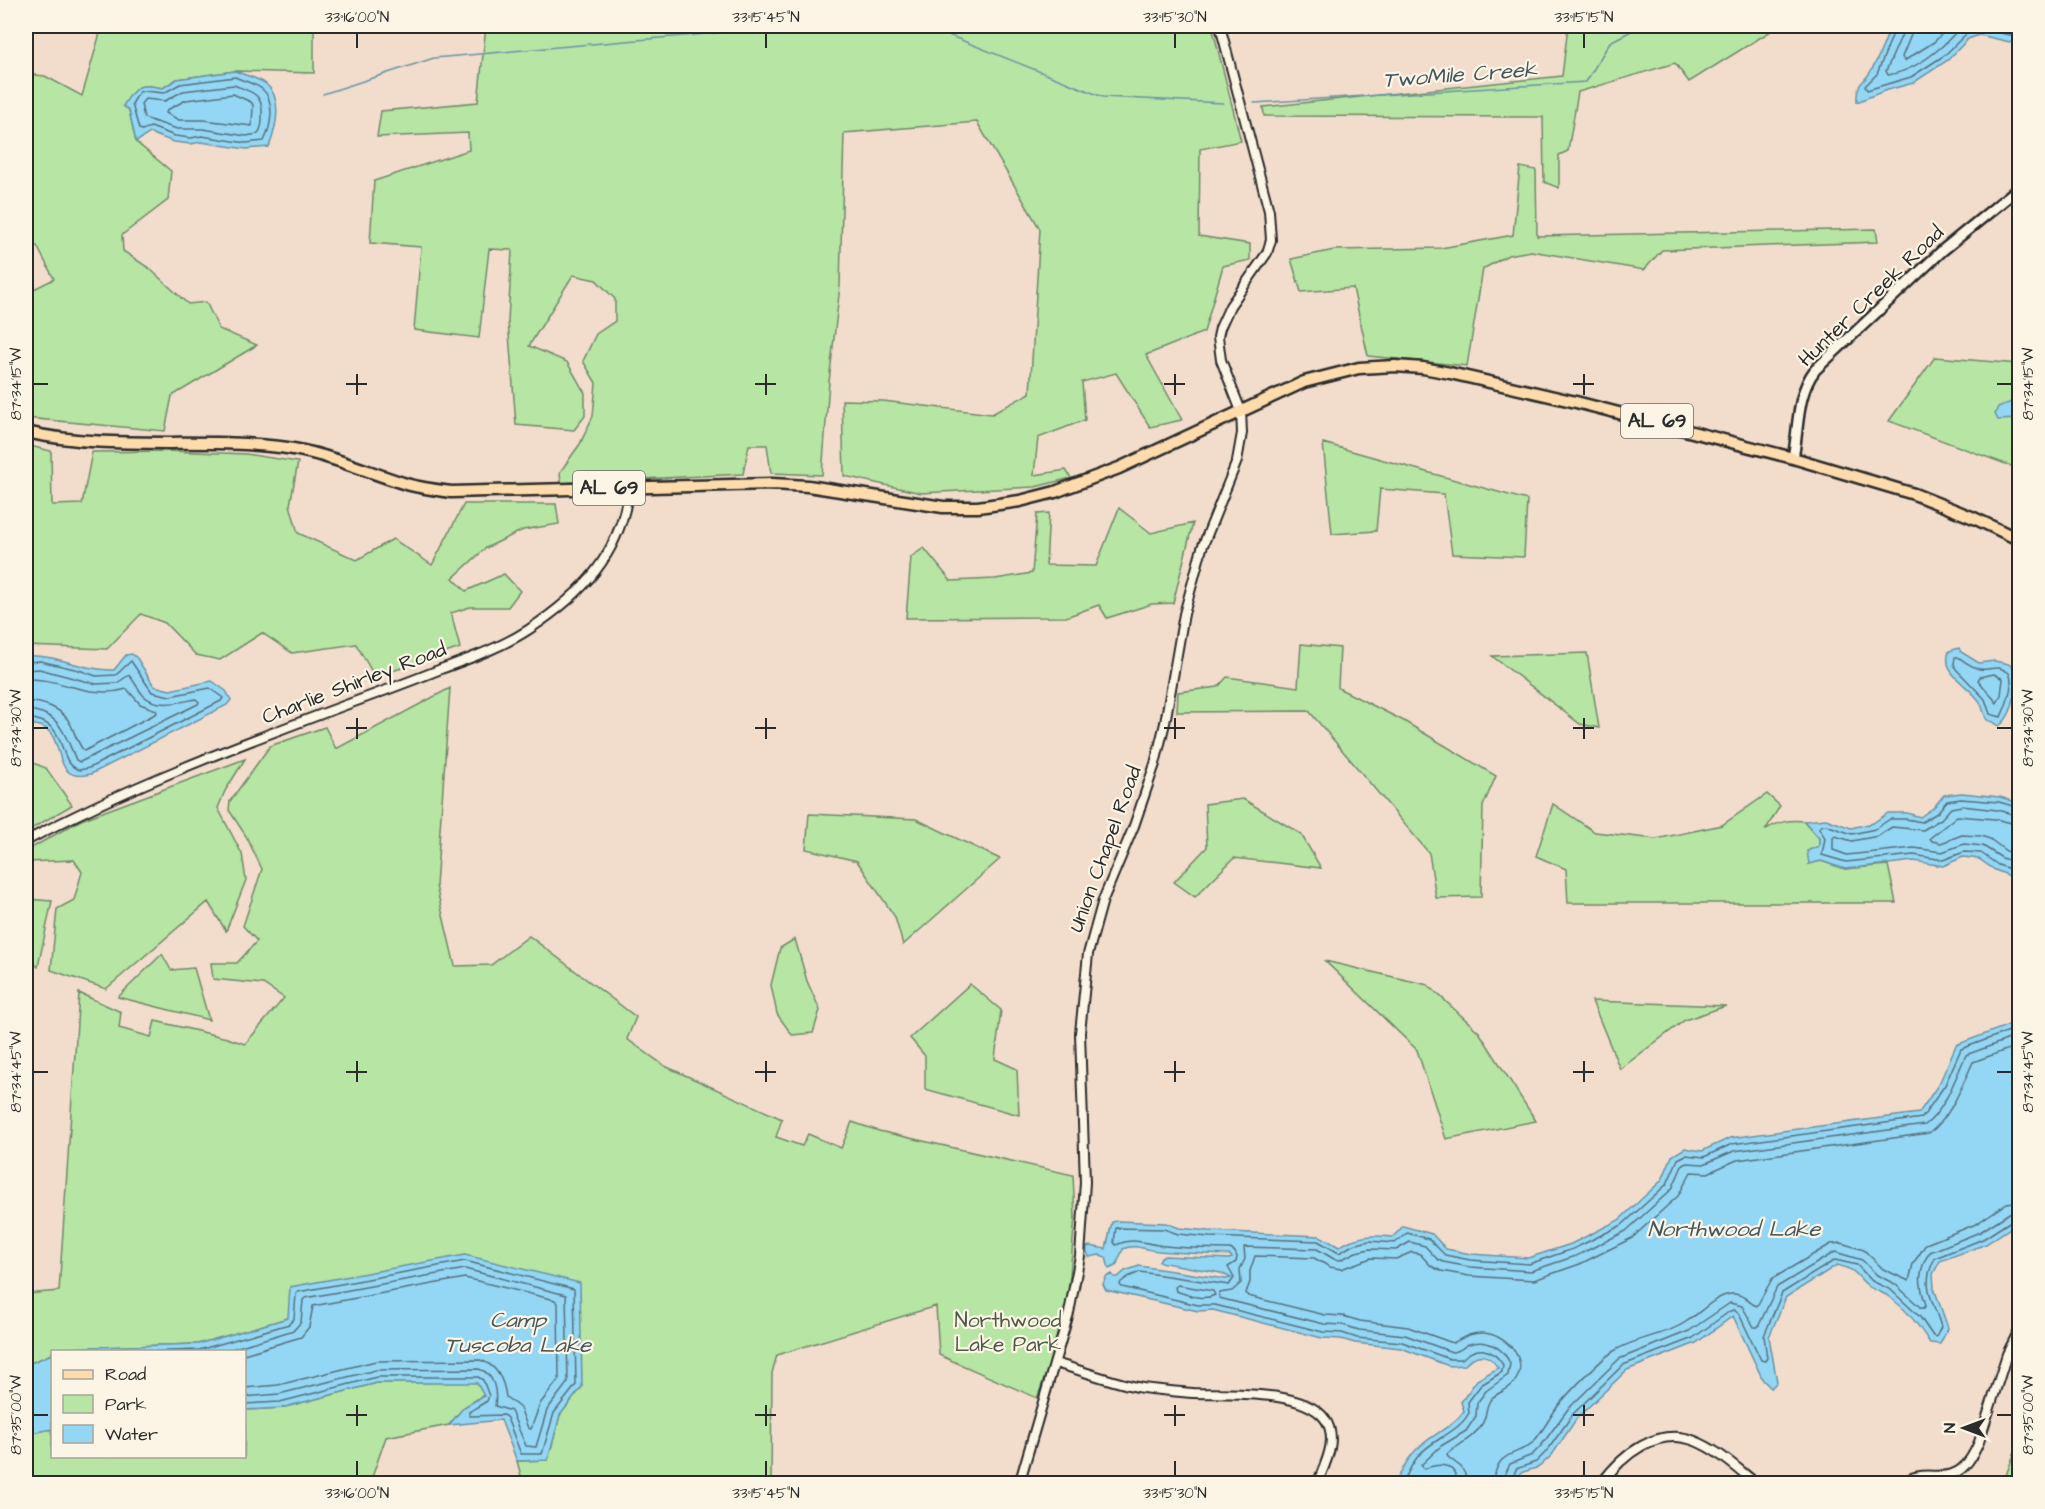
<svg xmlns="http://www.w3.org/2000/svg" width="2045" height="1509" font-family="'Architects Daughter',sans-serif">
<rect width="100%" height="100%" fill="#f2ddcc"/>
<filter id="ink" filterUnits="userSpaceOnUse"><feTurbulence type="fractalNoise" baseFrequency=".0167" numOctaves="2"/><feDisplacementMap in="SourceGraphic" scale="12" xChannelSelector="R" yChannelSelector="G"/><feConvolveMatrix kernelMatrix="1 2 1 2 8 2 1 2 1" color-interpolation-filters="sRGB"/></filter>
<g filter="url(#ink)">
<!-- green -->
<path fill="#b6e5a4" stroke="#708868" stroke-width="1.5" d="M102,26H314V73L235,71L177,79L163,88C138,84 137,84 124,106L129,110L136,142L171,171L168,200L122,235L123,251L149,268L188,304L206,302L219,329L257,345L172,396L165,431L26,418V293L54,279L37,246L26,242V74L45,76L82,96Z
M486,26H1212L1241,141L1200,149L1199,236L1250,244V260L1223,266L1204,332L1146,355L1182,420L1150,427L1116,373L1082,382L1085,420L1038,438L1034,475L1066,470L1071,478L1035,487L921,493L844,476L842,400L883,401L992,414L1030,393L1040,229L977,122L844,133L840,286L829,382L822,475L771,473L767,445H749L743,474L561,483L560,472L580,444L593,416L596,383L583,361L596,334L615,321V299L596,280L573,275L529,346L567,362L585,393V416L574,430L516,425L508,321L512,250L489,249L479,338L414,330L421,247L370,243L374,181L469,150L468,133L377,137L381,111L478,102Z
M1568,26H1779L1689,82L1675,63L1578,92L1568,151L1559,155V188L1544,182L1543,117L1264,116L1263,107L1562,76Z
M1520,167L1536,170L1537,236L1876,229L1878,242L1662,250L1644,270L1531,251L1508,255L1483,269L1467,366L1368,356L1353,288L1301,292L1291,259L1334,250L1441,248L1513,235Z
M1935,357L2019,364V469L1889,421Z
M1323,443L1527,500L1524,557L1452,554L1444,494L1380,489L1376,531L1332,534Z
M26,445L51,451L52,505L82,504L92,452L170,451L246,454L298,462L290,505L298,533L357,560L393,539L432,565L464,504H556L559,524L523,530L486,548L453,578L466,591L504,574L520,591L508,607H470L451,613L460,648L375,677L356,644L292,653L262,633L220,660L196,655L165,623L141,614L107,649L26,646Z
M1119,508L1151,533L1193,523L1173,603L1152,604L1107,618L1099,605L1066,617L906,618L911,557L924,548L951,581L995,579L1032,573L1037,514L1049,513L1046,565L1096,566Z
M1301,644L1340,648L1338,688L1402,720L1496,776L1483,806L1481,897L1436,898L1429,853L1309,711L1177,712L1178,692L1218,687L1227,677L1298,687Z
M1587,653L1599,728L1580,724L1492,656Z
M450,688L436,886L455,966L491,965L529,936L636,1017L627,1039L665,1066L782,1119L776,1137L802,1146L808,1134L841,1148L852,1122L879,1131L1073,1175L1075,1217L1069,1287V1313L1037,1398L939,1355L936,1306L777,1355L772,1373L771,1483H523L517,1461L548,1460L560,1415L582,1387L288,1318L198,1344L67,1348L52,1352V1354L26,1365V1294L59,1291L79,993L121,1012L119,1028L151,1037L155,1021L227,1038L245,1044L284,998L263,984L213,979L211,963H237L257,941L243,926L262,869L246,836L229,810L230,801L270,746L325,727L336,749Z
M245,759L225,791L218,808L242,854L246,880L226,931L208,902L106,989L51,970L57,909L74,900L82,872L74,860L26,862V851L81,820Z
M26,760L46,768L72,805L26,832Z
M1767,794L1780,806L1766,829C1779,822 1789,819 1804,821L1819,838V846L1809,864L1821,861L1845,869L1888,865L1896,903H1568L1566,869L1536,856L1553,804L1595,832L1656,839L1722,825Z
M1243,799L1301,834L1321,868L1234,858L1195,897L1174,882L1207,847L1205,804Z
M809,814L916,819L1000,859L903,945L895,917L857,861L806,849Z
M26,899L52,901L38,967L26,957Z
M795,939L807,981L820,1010L813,1033L792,1035L777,1014L771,985L780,948Z
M162,954L171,970L194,968L209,1020L118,997Z
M1325,961L1428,985L1479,1032L1536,1121L1446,1139L1417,1050Z
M970,984L1001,1010L995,1059L1017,1069L1019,1115L925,1089V1056L910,1038Z
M1592,1001L1726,1006L1685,1020L1620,1069Z
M478,1382L484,1395L464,1407L449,1425L386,1437L370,1483H26V1434L52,1429V1456H244L245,1410L281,1408L377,1383Z
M2019,1441V1483H2003Z"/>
<!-- water -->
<path fill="#93d7f5" stroke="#6992a4" stroke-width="1.5" d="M1891,26H2019V44L1979,35L1968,39L1948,60L1913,83L1884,91L1857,102C1856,80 1864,85 1872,69C1880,56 1885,40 1891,26Z
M235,71C244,75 258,78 266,84C284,99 276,128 269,147L246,149L201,142L191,144L174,142L150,133L136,142L129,110L123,106C137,84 138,84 163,88L177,79Z
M2019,399V419L1998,420L1995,414L1998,407Z
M1959,648L1961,652L1979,663L1994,661L2005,663L2011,665L2017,675C2015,693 2014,715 1999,726L1993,722L1987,720C1984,715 1983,708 1980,702C1969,684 1941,676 1949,651Z
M132,654L137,658L154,686L170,690L212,681L226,691L231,700L227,705L91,774C51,784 66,741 45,728C40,725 31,725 26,723V656C56,654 84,671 114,670L126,655Z
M1962,793L2000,797L2019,803V877L2015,878L1995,870L1979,859L1963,857L1943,866L1914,861L1845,869L1821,861L1809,864L1807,851L1819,846V838L1804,821L1826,819L1851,828L1873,823L1888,813H1907L1920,817L1933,808L1944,795Z
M2019,1021V1222L1986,1244L1940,1261L1933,1274L1934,1288L1948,1328L1940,1344L1930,1343C1919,1326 1907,1309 1889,1297C1883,1292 1875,1291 1868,1286C1853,1273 1859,1271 1837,1265L1786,1297L1769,1337L1777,1382L1771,1388L1763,1380L1733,1316L1696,1343L1627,1370L1577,1418L1552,1455L1539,1467L1520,1473L1516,1483H1444L1439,1478L1430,1483H1395C1401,1473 1407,1459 1415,1451C1430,1435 1452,1428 1464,1411L1461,1402L1477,1380L1498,1368C1488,1352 1477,1352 1465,1365L1449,1366L1401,1348L1355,1343L1341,1339L1322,1338L1213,1310L1198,1311L1106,1290L1103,1284L1106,1277L1112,1274L1114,1277H1118L1125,1271L1139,1266L1226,1279L1231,1278L1221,1273L1159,1262L1161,1257L1165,1256L1229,1259L1232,1258L1230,1255C1207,1254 1183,1253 1159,1251C1147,1251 1136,1243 1123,1249L1116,1266L1109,1269L1106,1257L1100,1255L1089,1257L1087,1252V1247L1090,1246L1106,1249L1112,1222L1118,1221L1166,1223L1179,1228L1209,1231L1320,1236L1339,1247C1357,1235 1372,1235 1393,1237L1403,1226L1432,1234L1446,1249L1471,1254L1528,1258L1571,1244L1619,1220L1662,1180L1672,1156L1685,1148L1702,1151L1730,1138L1919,1113L1940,1082L1956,1045Z
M465,1255L580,1283L582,1387L560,1415L548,1460L517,1461L501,1420L449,1425L464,1407L484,1396L477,1383H377L281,1408L245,1410L244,1352L59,1351L67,1348L198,1344L288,1318L290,1287Z
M52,1354V1429L26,1434V1365Z"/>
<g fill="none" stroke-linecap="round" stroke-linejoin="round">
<!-- shore -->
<path stroke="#55707c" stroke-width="1.5" d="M1896,26L1877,74L1865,86L1867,90L1911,77L1945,55L1967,33L1980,29L2020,37
M1903,26V32L1886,71L1888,75C1907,72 1925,61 1940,48C1949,41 1955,30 1966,26
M1912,26L1911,35L1902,57L1904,61L1934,42L1950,26
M235,77C243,81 256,84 262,89C276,101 271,127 264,141L246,143L202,136L191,138L175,136L151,127L142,130L139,129L132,104L139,92L144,91L164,93L180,84Z
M234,85C251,92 263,93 262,115C262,122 262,128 258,134L246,136L203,129H177L144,118L141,104L145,99L165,101L183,91Z
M233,94L251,102L253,105L252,126L204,120H179L166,113L167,110L186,100Z
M1955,657H1958C1965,662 1973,668 1980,669C1993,671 1995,663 2009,673C2015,684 2006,706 2001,717L1990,714L1985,699L1956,669L1954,664Z
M26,662L40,661L79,670L96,676L116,675L131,661L152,692L170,696L210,688L223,698L221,701L89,768L79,770C53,760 73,722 26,718
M26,670L39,669L96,684L117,683L129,675C134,681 138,689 143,695C156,709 180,702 196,699L199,702L198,704L80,762L76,760C64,732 60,712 26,710
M1994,674L2003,679L2001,695L1997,703L1978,680L1980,677Z
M26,679C63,678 89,700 127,689L140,704L156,710L157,713L84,751C78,744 75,734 71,725C63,708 43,702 26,701
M2020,808L1999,802L1961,799L1947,801L1937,813L1922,822L1906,819H1890L1875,829L1852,834L1826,825L1821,826L1819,828L1825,838L1822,855L1846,862L1914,855L1943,860L1964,852L1981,853L1998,865L2020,872
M2020,816L1997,810L1962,806L1951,808L1941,819L1923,830L1892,827L1878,836L1852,841L1835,836L1833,838V850L1847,855L1914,848L1942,852L1964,844L1983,846L2002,858L2020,864
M2020,825L1995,819L1957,816L1930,838L1932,841L1941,843L1962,835L1981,836L1990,839L2006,851L2020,855
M1178,1285L1213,1291L1215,1295C1204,1301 1188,1295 1176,1291L1175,1287Z
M145,1352L199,1350L289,1324L294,1319L296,1294L298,1292L465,1261L574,1289L576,1385L554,1413L542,1454H521L507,1418L504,1415L469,1416V1412L487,1401L489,1396L483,1380L478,1377H377L280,1402L244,1404
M221,1352L294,1330L301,1322L303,1300L305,1298L465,1269L566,1295L568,1382L547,1410L536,1447L526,1446L511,1411L495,1406C497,1392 495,1374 479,1369L376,1370L279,1394L244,1397
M244,1354L301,1337L309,1327L313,1306L465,1278L555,1300L558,1303L559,1379L540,1404L531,1429L528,1428L520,1408L506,1397C504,1381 497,1365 480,1360L376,1361L278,1385L244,1388
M1402,1484C1407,1475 1412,1463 1419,1455C1434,1438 1458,1433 1469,1413L1468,1402L1481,1385L1502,1372L1503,1365C1492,1347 1477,1345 1462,1359H1450L1402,1342L1357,1338L1342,1333L1323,1332L1215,1305H1198L1122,1287L1120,1285L1121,1282L1128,1277L1140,1272L1229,1285L1234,1278L1228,1267L1236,1262L1237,1257L1235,1252L1230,1249C1207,1248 1182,1249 1158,1245C1141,1243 1135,1237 1116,1245L1114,1242L1116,1228L1164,1229L1178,1234L1209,1237L1318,1241L1339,1253L1353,1245L1369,1241L1395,1243L1407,1233L1429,1239L1445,1255L1470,1260L1529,1264L1573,1249L1622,1225L1667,1184L1678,1159L1686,1155L1704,1157L1732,1144L1922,1118L1945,1085L1961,1049L2020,1027
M1457,1484C1456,1462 1439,1463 1424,1469L1421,1465L1441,1446L1466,1431L1476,1416L1477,1403L1486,1391L1508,1375L1510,1364C1504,1348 1487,1338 1469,1344C1462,1347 1460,1352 1452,1352L1405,1335L1359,1330L1343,1325L1324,1324L1219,1298V1293L1232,1291L1241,1283L1240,1269L1245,1259L1244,1247L1317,1249L1334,1259L1340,1260L1356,1252L1370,1249L1396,1250L1410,1242L1425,1246L1437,1259L1443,1262L1470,1267L1531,1271L1576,1256L1626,1231L1672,1189L1682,1166L1687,1163L1704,1164L1734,1151L1925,1125C1945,1111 1956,1076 1966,1055L2020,1035
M1466,1484L1465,1474L1461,1467L1448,1457L1447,1454C1460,1443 1473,1439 1482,1424C1488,1415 1484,1406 1492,1398C1500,1391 1512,1389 1517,1378C1528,1357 1504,1334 1483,1333C1471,1332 1463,1338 1453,1343L1408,1327L1360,1321L1343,1316L1325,1315L1248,1296L1246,1293L1250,1282V1271L1255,1256L1314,1258L1330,1267L1341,1269L1371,1258L1396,1259L1412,1252L1420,1254L1431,1266L1441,1271L1469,1276L1534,1280L1580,1264L1632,1238L1678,1196L1691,1172L1708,1173L1737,1160L1929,1133C1950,1119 1963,1084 1973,1062L2020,1045
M1494,1484C1495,1447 1520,1458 1535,1440C1544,1429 1550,1417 1558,1406C1567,1394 1602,1358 1614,1351C1636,1337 1666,1336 1687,1321C1701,1313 1717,1293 1734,1294C1745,1294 1749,1304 1757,1306L1772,1279L1831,1244L1841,1243L1864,1250L1883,1269L1909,1281L1913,1264L1926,1244L1976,1224L2007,1203L2020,1201
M1503,1484L1504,1477L1510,1464L1532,1455L1541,1446L1568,1409L1619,1359L1689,1331L1730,1303L1742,1306L1754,1327H1758L1777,1287L1835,1252L1862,1260L1877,1275L1895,1284L1921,1308H1924L1926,1305C1919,1285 1917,1270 1930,1252L1980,1232L2011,1212L2020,1210
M1511,1484L1516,1469L1536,1462L1547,1451L1573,1414L1623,1365L1693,1338L1730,1311L1734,1310L1739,1314L1761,1360L1765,1361L1767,1358L1764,1336L1782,1293L1835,1260L1857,1265L1872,1281L1891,1290L1920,1317L1933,1336L1936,1337L1941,1327C1933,1299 1920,1286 1935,1258L1983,1239L2014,1219L2020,1218"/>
<!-- stream -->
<path stroke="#6992a4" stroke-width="1.5" d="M926,26L1103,97L1223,103
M323,94L434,58L797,26
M1254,103L1586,82L1610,42L1641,26"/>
<defs>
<path id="tertiary" d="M26,841C127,787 236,746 343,706C376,694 409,682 441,669C471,658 502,647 528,630C583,594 621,554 629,487
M1055,1363C1084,1371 1113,1383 1143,1388C1160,1390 1177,1392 1193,1393C1226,1394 1303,1389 1325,1419C1339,1439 1325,1464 1317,1484
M1019,1484L1069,1313L1080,1256L1085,1182L1080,1033L1088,954L1103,900L1134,826L1155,764L1165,723L1184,614L1202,548L1237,461L1242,433L1241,411L1221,360L1218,337L1220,328L1230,306L1267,253L1271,240L1269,211L1220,26
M1601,1484C1622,1455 1657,1426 1695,1441C1718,1450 1738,1469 1757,1484
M1901,1484C1930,1461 1955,1499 1979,1442L2007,1354L2020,1328"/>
<path id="secondary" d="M1793,458C1799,428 1796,395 1815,370L1943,250L2020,187"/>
<path id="primary" d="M26,432C108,451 196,437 280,447C324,452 364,471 406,484C421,488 436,490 451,492L772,484L808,486L943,507H978L1020,501L1055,492L1119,468L1304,382L1359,368L1395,366L1423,368L1450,373L1576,402L1793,458L1914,494L1974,518L2020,540"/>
</defs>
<!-- tertiary casing -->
<use href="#tertiary" stroke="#2b2b2b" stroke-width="12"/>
<!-- secondary casing -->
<use href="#secondary" stroke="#2b2b2b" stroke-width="14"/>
<!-- primary casing -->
<use href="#primary" stroke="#2b2b2b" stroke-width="15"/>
<!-- tertiary -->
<use href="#tertiary" stroke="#fcf5e5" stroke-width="8"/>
<!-- secondary -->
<use href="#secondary" stroke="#fcf5e5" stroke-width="9"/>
<!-- primary -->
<use href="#primary" stroke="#fedbac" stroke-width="10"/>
</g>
</g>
<!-- ticks -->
<path fill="none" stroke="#2b2b2b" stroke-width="2" d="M357,33V48M766,33V48M1175,33V48M1584,33V48M357,374V395M766,374V395M1175,374V395M1584,374V395M33,384H48M346,384H367M755,384H776M1164,384H1185M1573,384H1594M1997,384H2012M357,718V739M766,718V739M1175,718V739M1584,718V739M33,728H48M346,728H367M755,728H776M1164,728H1185M1573,728H1594M1997,728H2012M357,1061V1082M766,1061V1082M1175,1061V1082M1584,1061V1082M33,1072H48M346,1072H367M755,1072H776M1164,1072H1185M1573,1072H1594M1997,1072H2012M357,1405V1426M766,1405V1426M1175,1405V1426M1584,1405V1426M33,1415H48M346,1415H367M755,1415H776M1164,1415H1185M1573,1415H1594M1997,1415H2012M357,1461V1476M766,1461V1476M1175,1461V1476M1584,1461V1476"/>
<g text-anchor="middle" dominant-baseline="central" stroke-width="4.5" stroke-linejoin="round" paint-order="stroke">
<!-- shield labels -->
<g fill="#fcf5e5" stroke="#6a6863" stroke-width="1.5">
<rect x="1621" y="404" width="72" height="34" rx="4.5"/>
<rect x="573" y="471" width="72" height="34" rx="4.5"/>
</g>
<g font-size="20" font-weight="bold" fill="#2b2b2b">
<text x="1657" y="421">AL 69</text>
<text x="609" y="488">AL 69</text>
</g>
<!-- street labels -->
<g font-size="21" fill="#2b2b2b" stroke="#fcf5e5">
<text transform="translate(1871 296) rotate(-44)">Hunter Creek Road</text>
<text transform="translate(354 683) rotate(-21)">Charlie Shirley Road</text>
<text transform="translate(1105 849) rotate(-70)">Union Chapel Road</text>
</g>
<!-- park labels -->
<g font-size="21" fill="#4e5a49" stroke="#fcf5e5">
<text x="1008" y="1320">Northwood<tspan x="1008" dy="24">Lake Park</tspan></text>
</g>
<!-- water labels -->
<g font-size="22" font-style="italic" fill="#45565e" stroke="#fcf5e5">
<text transform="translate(1460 75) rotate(-4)">TwoMile Creek</text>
<text x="1734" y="1229">Northwood Lake</text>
<text x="518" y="1320">Camp<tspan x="518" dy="25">Tuscoba Lake</tspan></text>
</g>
</g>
<!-- margin -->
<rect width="2045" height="1509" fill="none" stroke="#fcf5e5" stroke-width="66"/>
<!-- legend -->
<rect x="51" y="1350" width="195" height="108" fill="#fcf5e5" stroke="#a8a49b" stroke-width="1.5"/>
<rect x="63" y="1370" width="30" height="9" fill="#fedbac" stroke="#a8a49b" stroke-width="1.5"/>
<text x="105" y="1380" font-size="18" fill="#2b2b2b">Road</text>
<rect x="63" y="1395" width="30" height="18" fill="#b6e5a4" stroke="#a8a49b" stroke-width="1.5"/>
<text x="105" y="1410" font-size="18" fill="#2b2b2b">Park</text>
<rect x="63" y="1425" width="30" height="18" fill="#93d7f5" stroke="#a8a49b" stroke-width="1.5"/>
<text x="105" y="1440" font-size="18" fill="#2b2b2b">Water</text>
<!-- north arrow -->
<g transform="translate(1964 1428) rotate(270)" stroke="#fcf5e5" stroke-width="4.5" paint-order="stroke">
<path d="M0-4.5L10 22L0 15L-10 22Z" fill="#2b2b2b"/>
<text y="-9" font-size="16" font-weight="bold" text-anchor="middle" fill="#2b2b2b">N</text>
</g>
<rect x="33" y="33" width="1979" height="1443" fill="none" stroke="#2b2b2b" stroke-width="2"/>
<g font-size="15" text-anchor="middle" fill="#2b2b2b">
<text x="357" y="22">33°16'00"N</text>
<text x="766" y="22">33°15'45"N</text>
<text x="1175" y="22">33°15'30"N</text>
<text x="1584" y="22">33°15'15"N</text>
<text transform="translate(2028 384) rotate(-90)" y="5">87°34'15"W</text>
<text transform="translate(16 384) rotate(-90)" y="5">87°34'15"W</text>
<text transform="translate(2028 728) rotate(-90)" y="5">87°34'30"W</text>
<text transform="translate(16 728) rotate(-90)" y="5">87°34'30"W</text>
<text transform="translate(2028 1072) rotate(-90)" y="5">87°34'45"W</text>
<text transform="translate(16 1072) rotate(-90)" y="5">87°34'45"W</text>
<text transform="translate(2028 1415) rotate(-90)" y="5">87°35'00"W</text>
<text transform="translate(16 1415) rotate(-90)" y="5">87°35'00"W</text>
<text x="357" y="1498">33°16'00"N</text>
<text x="766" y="1498">33°15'45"N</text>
<text x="1175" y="1498">33°15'30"N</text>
<text x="1584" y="1498">33°15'15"N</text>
</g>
</svg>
